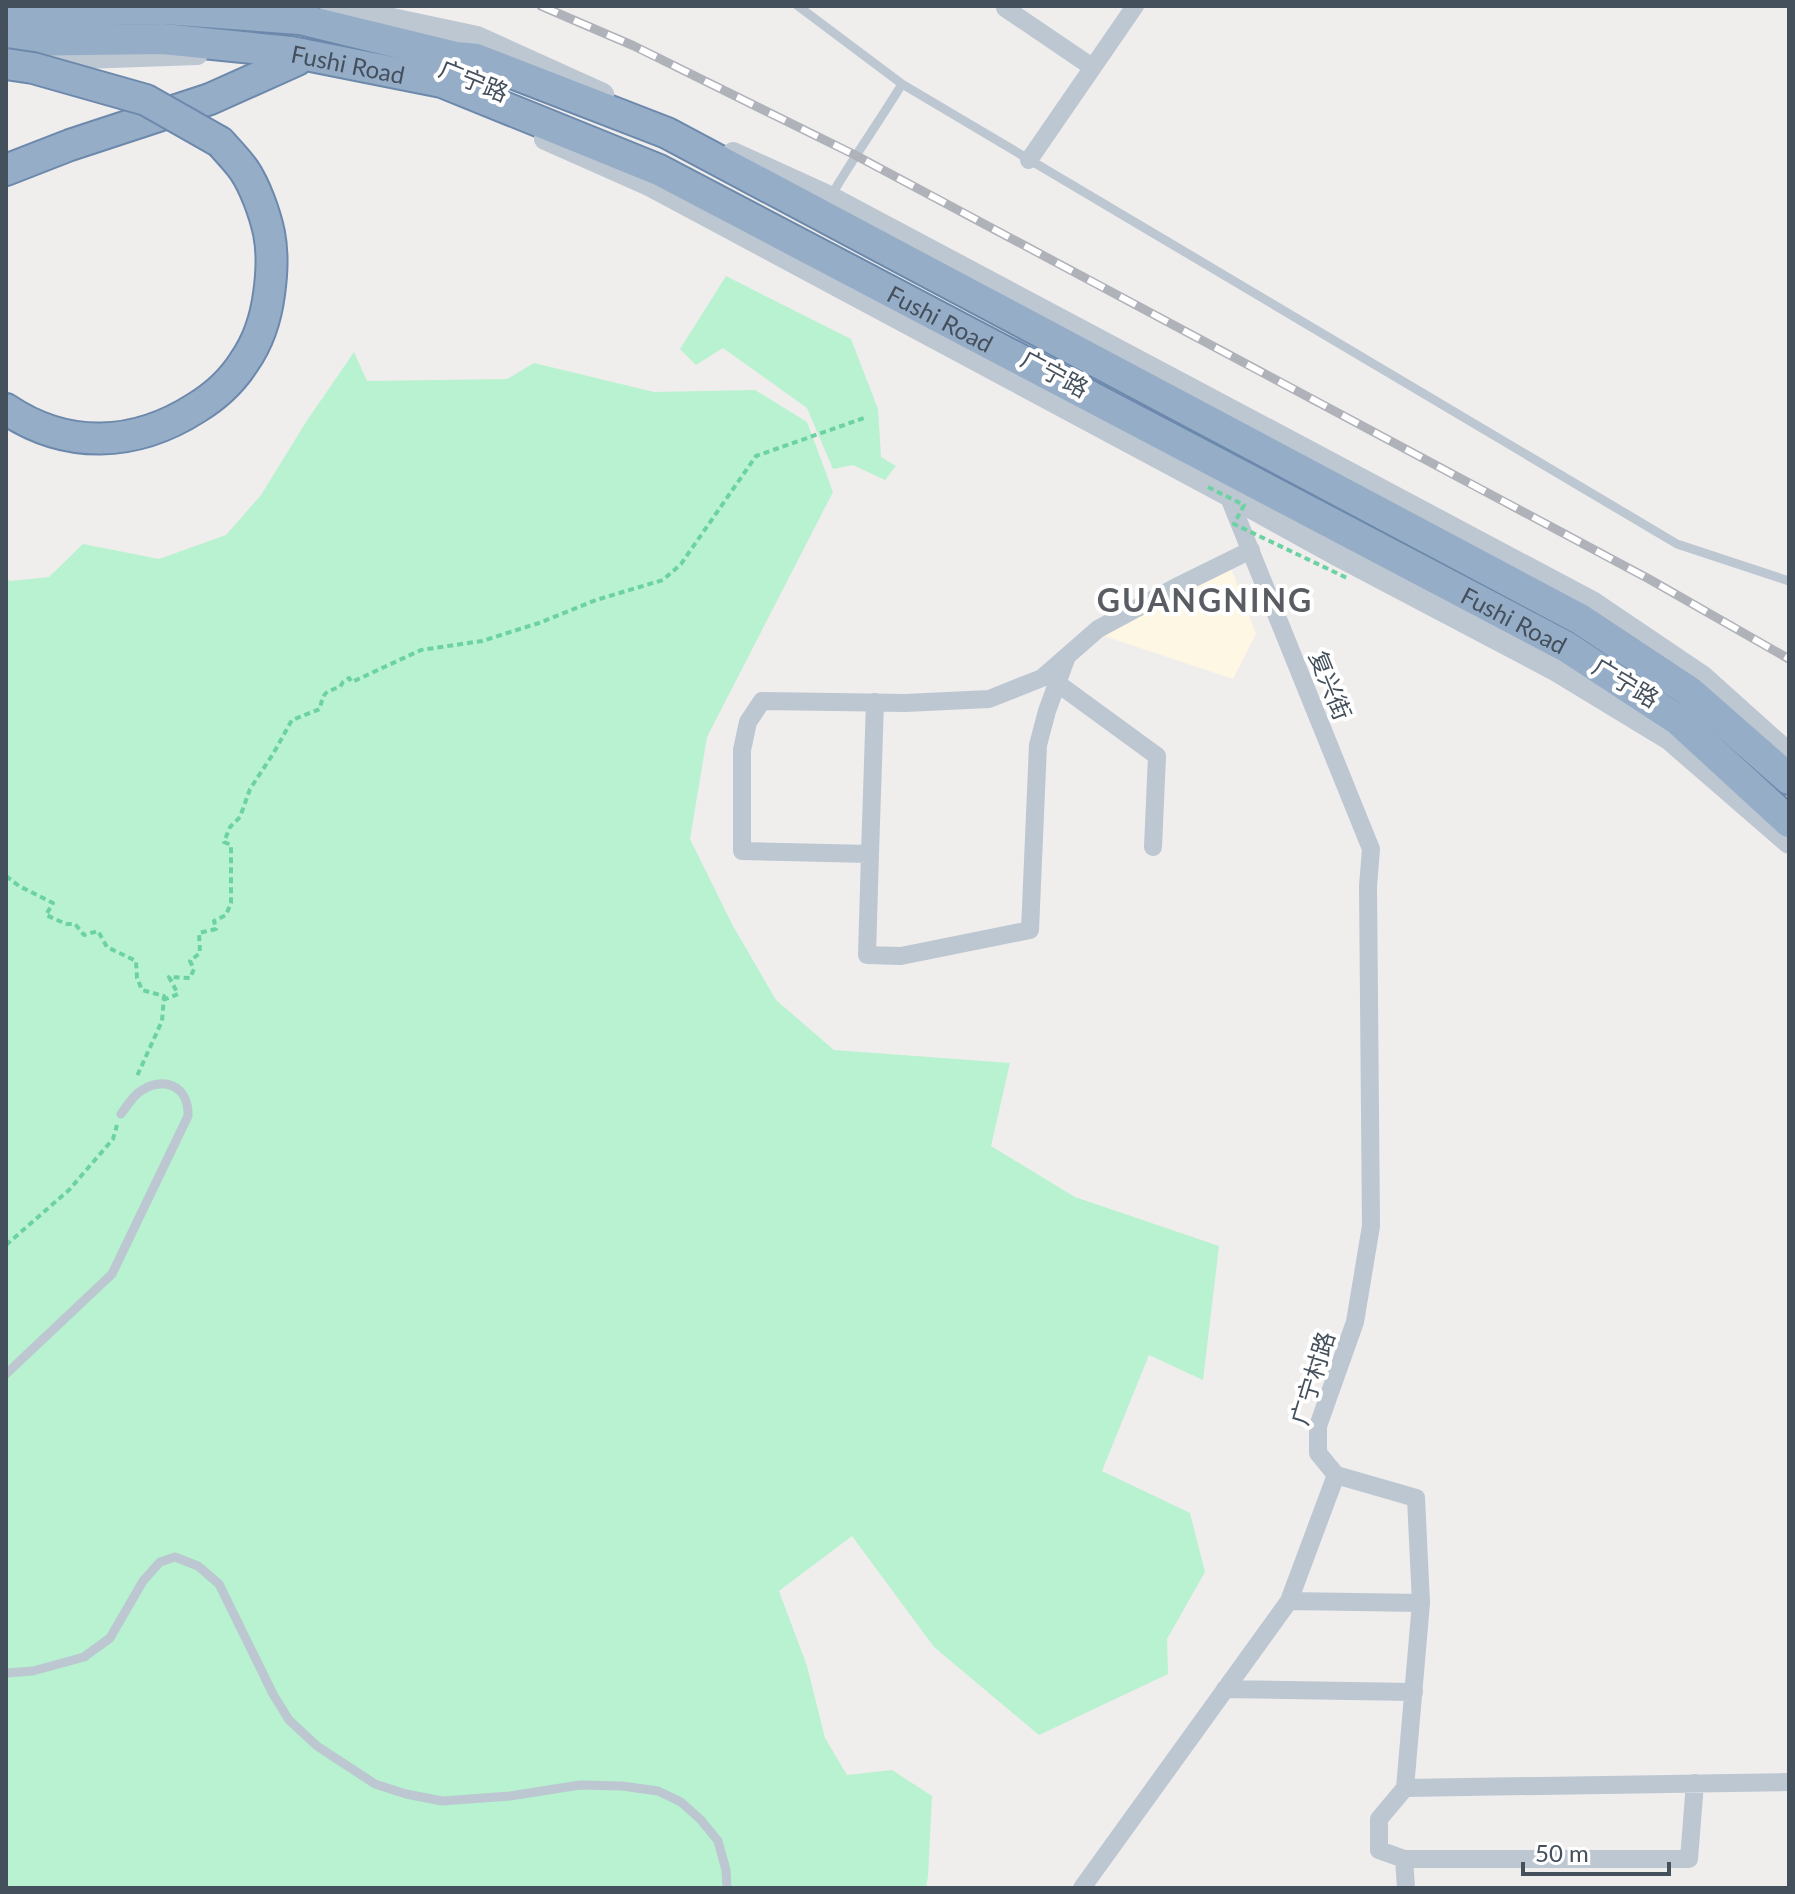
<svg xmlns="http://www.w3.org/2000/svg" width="1795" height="1894" font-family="Lato,'Noto Sans SC',sans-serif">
<rect width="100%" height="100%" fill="#f0eded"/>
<!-- commercial -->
<path fill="#fdf7e4" d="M1231,568L1256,634L1233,679L1104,636Z"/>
<!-- green -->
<path fill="#b8f2d0" d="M726,276L851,339L878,409L881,457L896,466L885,480L853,465L833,469L807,408L723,348L696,365L680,349Z
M354,352L367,381L507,379L534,363L654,392L755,390L807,422L833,492L707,737L690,839L733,926L776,1000L834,1050L1010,1063L991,1146L1075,1197L1219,1246L1203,1380L1149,1355L1102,1471L1190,1513L1205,1572L1167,1639L1168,1674L1039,1735L934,1647L852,1536L779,1591L807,1666L825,1738L847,1775L892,1770L932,1796L928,1876L926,1888H6V579L11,581L49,577L83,544L159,559L226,535L261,495L306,422Z"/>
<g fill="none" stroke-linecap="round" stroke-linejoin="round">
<defs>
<g id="trunk">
<path d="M6,12L164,9L300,19L456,57L476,59L667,133L1580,619L1690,692L1789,779"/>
<path id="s1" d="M6,41L163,39L291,52L442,82L659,170L1565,646L1678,720L1789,822"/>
<path d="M6,170L70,145L210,99L297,60"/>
<path d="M6,409C67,450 135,447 196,408C214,397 232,381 244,362C258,342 266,317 269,294C272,273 273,253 269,233C265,214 255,186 244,170C237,160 228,151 220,142"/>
</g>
</defs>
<!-- trunk casing -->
<use href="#trunk" stroke="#6c89ac" stroke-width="34"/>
<!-- path -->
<path stroke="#6dd2a3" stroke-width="4" stroke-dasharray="6 4" stroke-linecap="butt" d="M6,876L19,886L53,903L46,915L66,924H75L84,935L98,931L107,947L136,961L137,978L142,990L164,996L162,1021L137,1076
M163,1000L178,994L169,977L190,978L194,969L190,961L200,953L199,933L216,929L214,921L226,915L231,903V845L224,842L230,827L240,817L250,789L273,754L292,720L320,709C323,692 325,692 340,687L343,682L349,678L352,682L421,650L482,641L539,623L596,600L663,580L681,564L756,456L864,418
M6,1245L69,1190L113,1139L117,1125"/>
<!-- service -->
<path stroke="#bcc7d1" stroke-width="9" d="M798,6L902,84L1677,544L1789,581
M831,196C853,158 879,122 902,84
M6,1374L112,1274L188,1116C189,1084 161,1075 138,1093C131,1099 126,1107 121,1114
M6,1673L33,1671L84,1657L110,1638L143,1581L160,1562L175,1557L198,1566L219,1584L273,1694L289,1720L317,1746L375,1784L406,1794L442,1801L510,1796L580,1785L622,1786L658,1791L681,1802L701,1820L718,1841L726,1870L727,1888"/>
<!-- minor -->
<path stroke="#bcc7d1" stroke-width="18" d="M1005,8L1092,67
M1029,160L1135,6
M1228,495L1371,849L1368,886L1371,1226L1355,1322L1318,1426V1453L1336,1475
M1057,683L1157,756L1153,847
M875,702L870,854L742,851V750L748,722L762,701L905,703L989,699L1042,678L1098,629L1180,585L1251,550
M870,854L867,955L901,956L1030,930L1038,745L1047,711L1066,659
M1336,1475L1416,1498L1421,1603L1405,1788L1379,1819V1850L1404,1859L1406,1888
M1289,1601L1421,1603
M1225,1689L1414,1692
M1405,1788L1789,1782
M1404,1859H1689L1695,1783
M1082,1888L1289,1601L1336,1475"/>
<!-- tertiary -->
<path stroke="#bcc7d1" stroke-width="22" d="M331,6L477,37L603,94
M27,60L197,54
M545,139L651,186L1228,495L1337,555L1557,671L1669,739L1789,843
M733,153L830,197L1594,603L1702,676L1789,754"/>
<!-- trunk -->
<use href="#trunk" stroke="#96adc8" stroke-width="30"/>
<defs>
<path id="rail" d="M541,6L634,46L855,155L1649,579L1789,659"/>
</defs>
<!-- rail casing -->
<use href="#rail" stroke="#afb2b8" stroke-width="9"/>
<!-- rail -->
<use href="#rail" stroke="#fff" stroke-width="6" stroke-dasharray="18" stroke-linecap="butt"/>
<defs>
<path id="trunk-bridge" d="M6,64L33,68L146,100L220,142"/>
</defs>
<!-- trunk-bridge casing -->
<use href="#trunk-bridge" stroke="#6c89ac" stroke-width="34" stroke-linecap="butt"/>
<!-- path-bridge -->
<path stroke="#6dd2a3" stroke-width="4" stroke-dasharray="6 4" stroke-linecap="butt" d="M1208,487L1244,505L1234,524L1349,579"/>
<!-- trunk-bridge -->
<use href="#trunk-bridge" stroke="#96adc8" stroke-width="30"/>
</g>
<g text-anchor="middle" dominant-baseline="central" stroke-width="8" stroke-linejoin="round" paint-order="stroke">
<!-- street labels -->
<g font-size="24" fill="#44505c" stroke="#fff">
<text stroke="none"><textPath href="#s1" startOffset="344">Fushi Road</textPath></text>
<text transform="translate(474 80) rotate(22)">广宁路</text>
<text stroke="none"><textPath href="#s1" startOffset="992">Fushi Road</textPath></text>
<text transform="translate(1055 373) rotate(28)">广宁路</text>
<text stroke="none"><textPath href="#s1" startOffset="1640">Fushi Road</textPath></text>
<text transform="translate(1626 682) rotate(31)">广宁路</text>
<text transform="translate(1331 685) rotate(68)">复兴街</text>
<text transform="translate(1312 1378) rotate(-73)">广宁村路</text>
</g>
<!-- district labels -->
<g font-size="32" font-weight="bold" letter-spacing="2" fill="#595d63" stroke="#fff">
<text x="1205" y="599">GUANGNING</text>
</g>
</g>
<!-- border -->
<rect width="1795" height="1894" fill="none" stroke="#44505c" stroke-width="16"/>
<!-- scale -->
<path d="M1523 1862v12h146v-12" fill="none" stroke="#44505c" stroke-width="4"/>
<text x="1535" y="1862" font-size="24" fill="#44505c" stroke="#ffffff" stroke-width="6" paint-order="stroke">50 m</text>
</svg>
